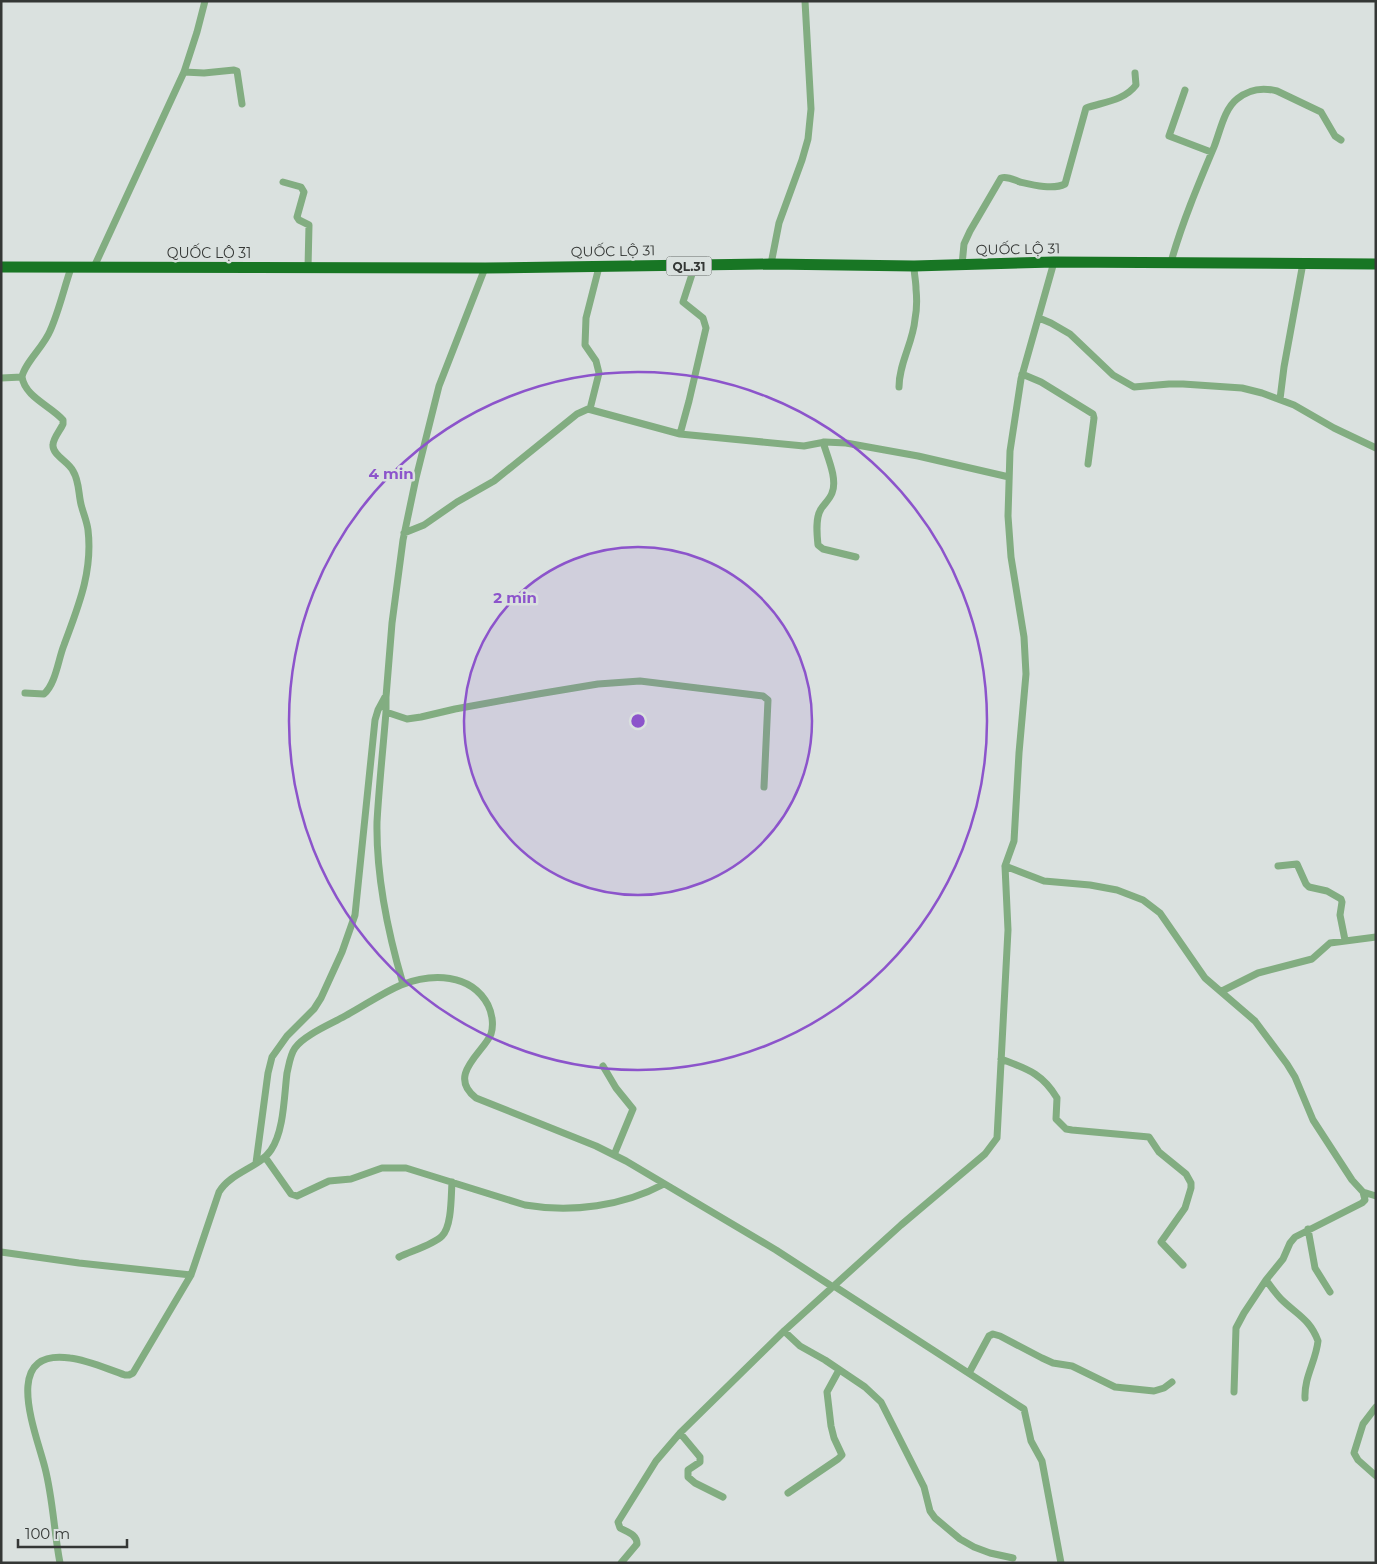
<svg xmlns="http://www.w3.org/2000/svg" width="1377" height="1564" font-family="Montserrat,sans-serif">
<rect width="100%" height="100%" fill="#dae1df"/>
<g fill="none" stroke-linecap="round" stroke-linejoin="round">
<!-- minor -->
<path stroke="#82ad81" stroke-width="7" d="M184,72L204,73L234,70L237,71L242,104
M1185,90L1169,136L1211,152
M283,182L301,187L304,192L297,217L299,220L309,225L308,268
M1171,262C1182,223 1198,185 1214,147C1220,132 1224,109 1237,99C1249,89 1262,87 1277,91L1321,112L1335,136L1341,140
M771,264L779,223L802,160L808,139L811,109L805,1
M962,265L964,244L970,231L1001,178C1008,176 1014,180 1020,182C1033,185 1053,190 1065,184L1086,108C1103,102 1124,101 1136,85L1135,73
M94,267L184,72L197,32L205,1
M1039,318L1051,323L1070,334L1113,375L1134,387L1169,384H1183L1242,388L1262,393L1294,405L1334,428L1376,448
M1022,374L1041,382L1093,414L1094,418L1088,464
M1,378L22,377
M899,387C899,363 913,343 915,319C917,309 917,299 916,289C916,281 914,274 914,266
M1280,399L1284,367L1303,263
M590,409L599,373L596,361L585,345L586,318L599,267
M680,434L689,401L706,328L703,318L683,302L695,265
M823,442C827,456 838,479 832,493C830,499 824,504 821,509C815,518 817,535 818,545L823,549L856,557
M404,533L424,525L457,502L494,481L577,414L588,409L680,434L804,446L825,442L846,443L918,456L1009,477
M25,693L44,694C56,683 58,660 64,645C78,607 93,572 88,530C87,522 84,515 82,508C78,496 80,482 73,471C69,462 52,455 53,445C53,438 60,431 63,424V420C51,406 25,397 22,377C24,364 44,346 50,331C59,311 64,288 71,268
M386,712L407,719L421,717L455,709L538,694L598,684L640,681L763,696L768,700L764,787
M1005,866L1044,881L1090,885L1117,890L1143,900L1160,913L1205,978L1255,1021L1287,1064L1295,1077L1313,1120L1352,1180L1363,1192L1376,1196
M1278,866L1297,864L1306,884L1309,887L1327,891L1341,899L1342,902L1340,915L1345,940
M403,984C388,933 376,876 377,822C379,786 383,749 386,712V697L392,623L403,540L416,478L439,386L485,268
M1222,991L1258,973L1312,959L1330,943L1376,937
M1001,1059C1027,1069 1042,1073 1057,1098L1056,1119L1066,1129L1072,1130L1149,1137L1159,1152L1186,1174L1191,1183V1188L1185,1208L1161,1242L1183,1265
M603,1066L616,1088L633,1109L614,1155
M265,1157L291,1194L297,1196L329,1181L351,1179L382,1168H406L525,1205C572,1213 623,1206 664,1184
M256,1163L268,1073L272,1057L287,1036L314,1009L321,998L342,952L355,915L375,720L378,710L385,697
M1308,1229L1315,1268L1330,1292
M1,1252L79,1263L191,1275
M399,1257C411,1251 433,1245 442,1236C452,1226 451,1196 452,1182
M834,1286L1024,1409L1031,1441L1042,1461L1061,1563
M784,1331L800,1346L825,1360L865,1387L881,1402L924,1487L930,1511L935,1518L960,1539L974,1547L990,1553L1013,1558
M969,1373L989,1336L993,1334L1000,1336L1042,1358L1053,1363L1072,1366L1115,1387L1154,1391L1164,1388L1172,1382
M1234,1392L1236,1328L1244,1313L1266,1280
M1305,1398C1304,1377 1316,1361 1318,1341C1310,1319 1296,1314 1281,1299C1276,1294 1271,1287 1266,1280L1283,1259L1290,1243L1295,1237L1362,1203L1365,1200L1363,1192
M1376,1407L1363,1424L1354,1453L1358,1460L1376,1476
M680,1433L700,1457V1462L688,1470V1477L695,1483L723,1497
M788,1493L838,1459L842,1455L834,1438L831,1426L827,1392L839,1370
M60,1563C54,1532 53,1499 45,1468C36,1432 0,1348 70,1358C88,1360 107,1369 125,1375H129L133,1373L191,1275L219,1192C231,1172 259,1168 271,1150C284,1131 284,1097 287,1073C289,1065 290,1055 295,1048C304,1035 331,1024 345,1016C364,1006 382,993 401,985C432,973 471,973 488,1005C492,1013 494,1025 491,1034C484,1052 446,1075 476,1098L596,1146L626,1161L776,1250L833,1287
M621,1563L637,1544C637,1534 627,1532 620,1528L618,1522L656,1461L680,1433L784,1331L901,1225L985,1154L997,1138L1008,930L1005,866L1014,841L1019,753L1026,674L1024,637L1011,557L1008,516L1010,451L1021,379L1054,262"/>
<!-- trunk -->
<path stroke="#187624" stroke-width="11" d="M1,267L485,268L771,264L914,266L1054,262L1376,264"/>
</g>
<!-- distance rings -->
<circle cx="638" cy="721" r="174" fill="#8c54cb" fill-opacity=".12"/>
<g fill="none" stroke="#8c54cb" stroke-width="2.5">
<circle cx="638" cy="721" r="174"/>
<circle cx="638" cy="721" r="349"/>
</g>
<g text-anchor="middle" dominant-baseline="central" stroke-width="5" stroke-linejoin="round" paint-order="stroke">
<!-- shield labels -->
<rect fill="#dae1df" stroke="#666a68" stroke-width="1" x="666.5" y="256.5" width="45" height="19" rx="4"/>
<g font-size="12" font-weight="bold" fill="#343735">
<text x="689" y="266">QL.31</text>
</g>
<!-- street labels -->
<g font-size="14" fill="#343735" stroke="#dae1df">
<text transform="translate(1018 249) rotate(-1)">QUỐC LỘ 31</text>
<text transform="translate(613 251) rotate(-1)">QUỐC LỘ 31</text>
<text x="209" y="253">QUỐC LỘ 31</text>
</g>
</g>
<circle cx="638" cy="721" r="8" fill="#8c54cb" stroke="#dae1df" stroke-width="2.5"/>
<g font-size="15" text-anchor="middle" font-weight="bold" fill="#8c54cb" stroke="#dae1df" stroke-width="5" stroke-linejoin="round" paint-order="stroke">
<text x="391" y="479">4 min</text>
<text x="515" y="603">2 min</text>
</g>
<!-- border -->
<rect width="1377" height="1564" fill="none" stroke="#343735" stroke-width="5"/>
<!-- scale -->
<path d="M18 1539v8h109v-8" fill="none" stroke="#343735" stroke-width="2.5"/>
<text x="25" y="1539" font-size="15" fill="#343735" stroke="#dae1df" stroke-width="4" paint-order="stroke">100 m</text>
</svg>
